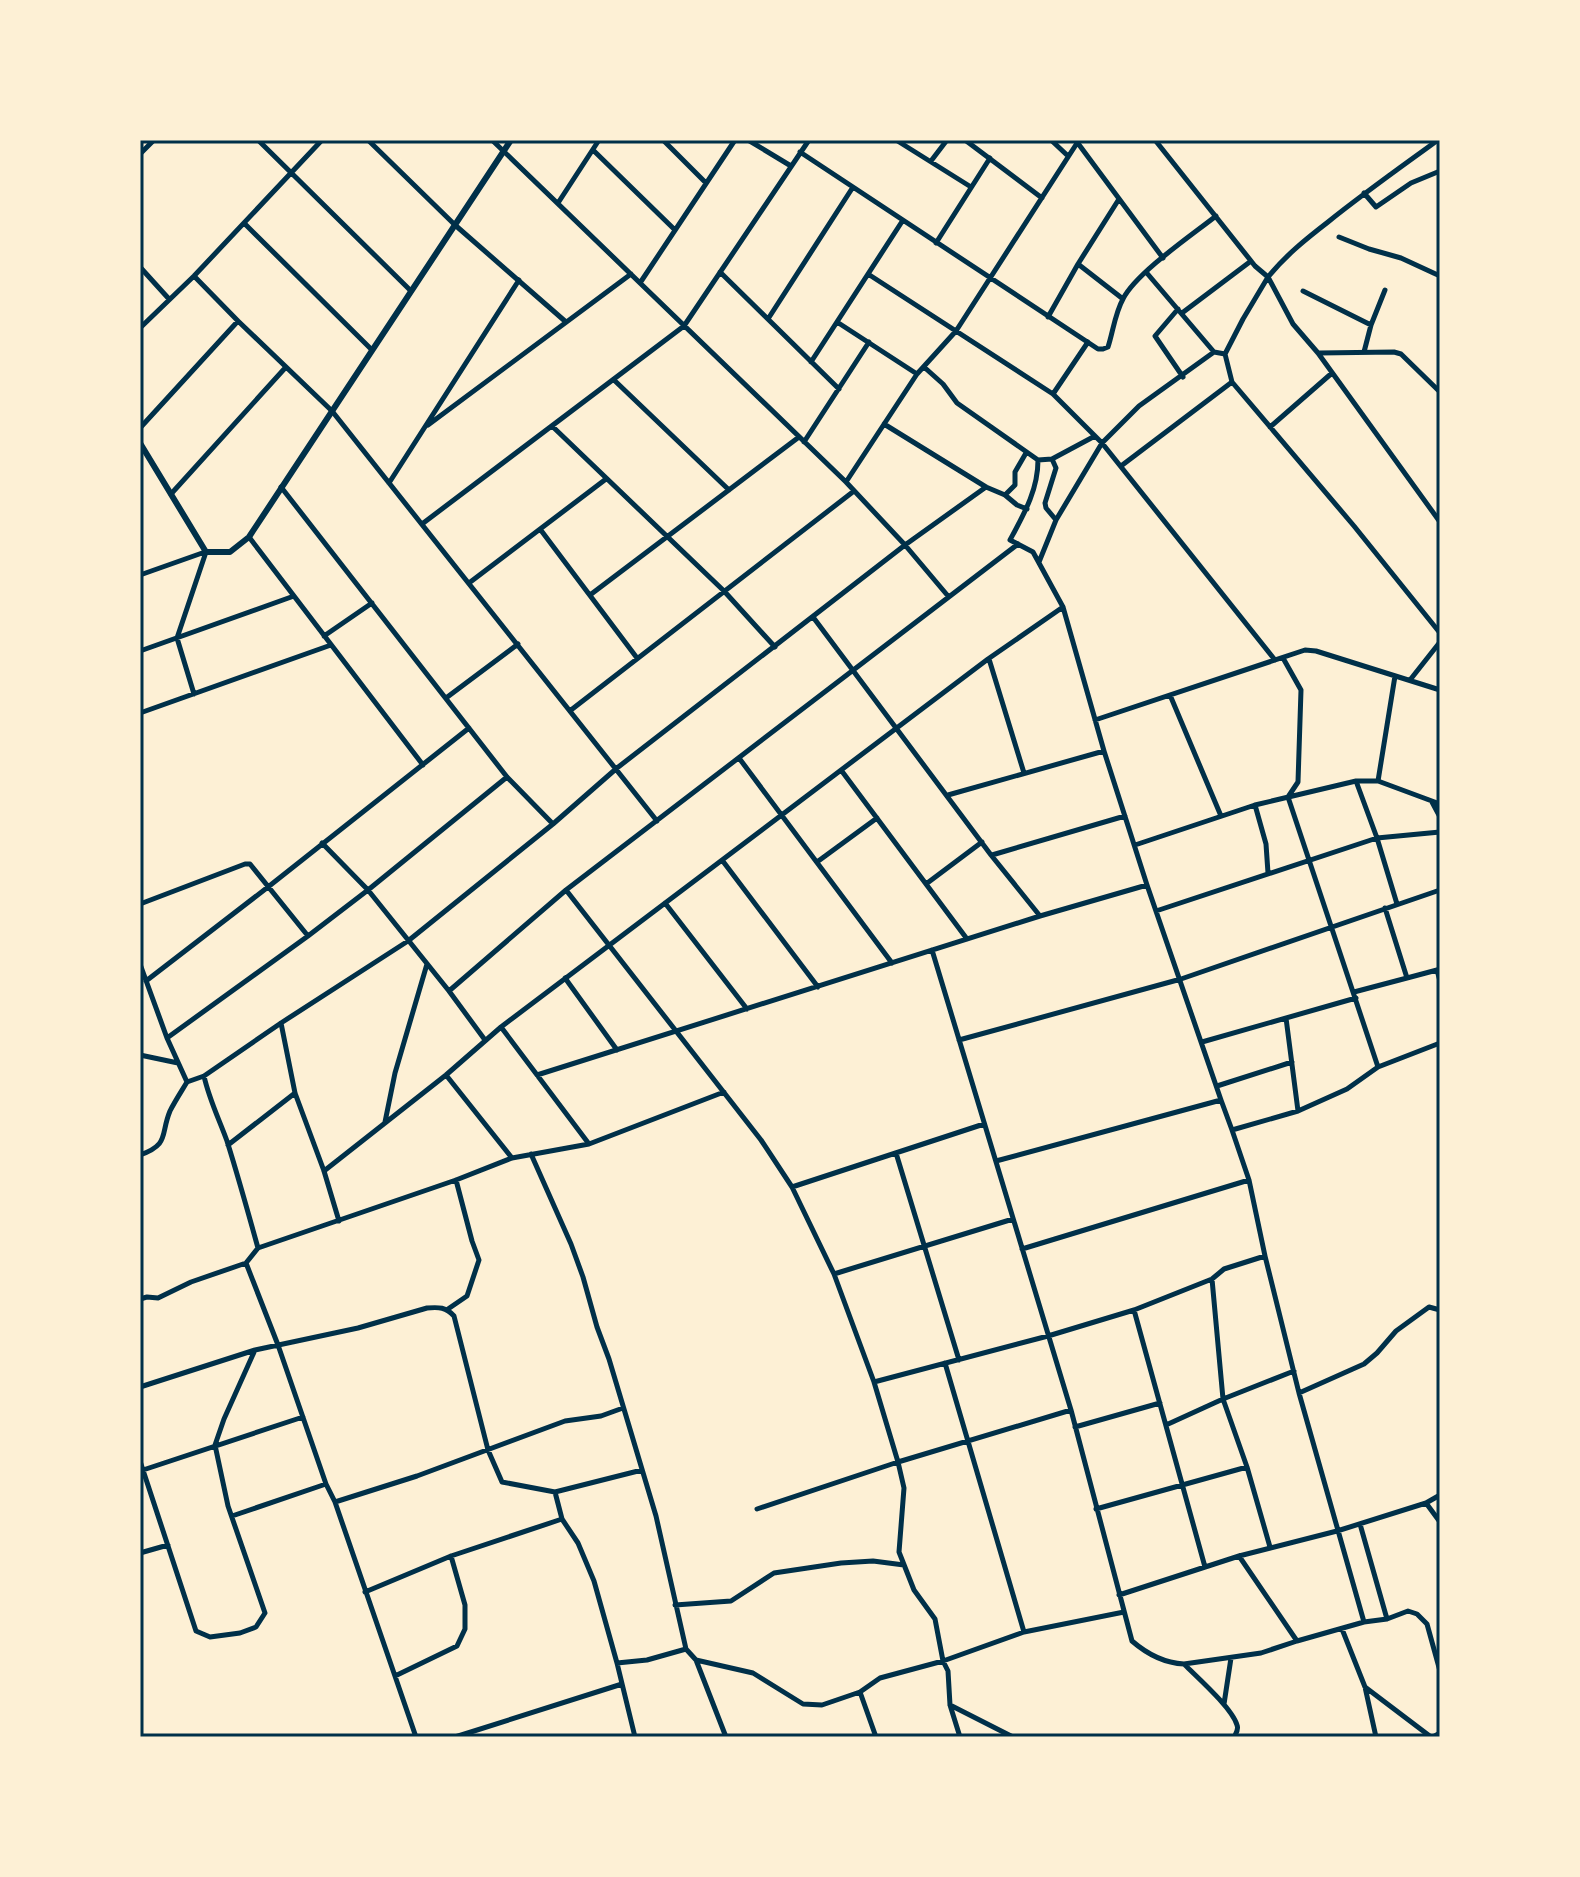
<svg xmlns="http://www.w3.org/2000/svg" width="1580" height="1877" font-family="Rubik,sans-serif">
<rect width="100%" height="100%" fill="#fdf0d5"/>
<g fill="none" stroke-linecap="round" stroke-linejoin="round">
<!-- minor -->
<path stroke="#003049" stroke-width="5" d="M258,140L411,291
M368,140L455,225L566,322
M492,140L846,482L905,545L948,596
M663,140L706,183
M748,140L791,166
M896,140L971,187
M965,140L1042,198
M1051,140L1068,156
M1155,140L1255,266L1268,277L1243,319L1225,354
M1438,140C1401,167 1364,193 1328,222C1306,239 1286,255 1268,277L1293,324L1318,353L1440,522
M1077,142L1163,258
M593,150L675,230
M800,152L1098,349H1103L1108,347C1113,332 1115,313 1123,299C1136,273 1192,235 1216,216
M140,154L154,140
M931,161L947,140
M1364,193L1376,207L1411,183L1440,171
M558,203L599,140
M244,223L372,350
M1339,237L1369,249L1401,258L1440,276
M936,243L990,158
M1078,264L1123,299
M140,267L169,299
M720,272L839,389
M1146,272L1214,352L1225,354L1232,382L1354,526L1440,633
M868,274L1053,394
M194,276L238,321
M640,283L735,140
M1303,291L1371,325
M1178,309L1155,336L1183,377
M1182,313L1251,261
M1048,317L1078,264L1119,199
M768,319L853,187
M837,322L917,374
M140,328L194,276L322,140
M1088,342L1053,394L1102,443L1139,406L1214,352
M1364,352L1371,325L1385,290
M1319,353L1394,352L1401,354L1440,392
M811,362L903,220
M924,367L943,384L957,403L1038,460C1038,490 1024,514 1010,540L1033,552L1063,607L1104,751L1147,885L1221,1100L996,1161
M614,380L729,490
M884,424L986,487L1005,495L1017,505L1027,509
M428,425L631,274
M552,426L724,591L775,647
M1270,427L1332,373
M140,428L238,321L332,411L657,821
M804,442L869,342
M1052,459L1056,468L1045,503L1046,508L1056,520
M1038,460L1052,459L1095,436
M1121,466L1232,382
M846,482L917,374L956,331L1079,140
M389,483L519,280
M281,487L507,777L553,824
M171,494L286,367
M1005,495L1015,485V472L1026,453
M422,524L684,326L809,140
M540,529L637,658
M249,537L423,765
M1039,562L1056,520L1102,443L1275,660
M140,575L205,552
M469,583L606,479
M590,595L799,437
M813,617L991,855L1040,916
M324,636L372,603
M140,651L294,596
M989,659L1024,773
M1410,680L1440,642
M194,694L177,638L206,552
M1170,695L1221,816
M446,698L518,644
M571,710L854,491
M140,713L331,645
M1095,720L1305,650L1316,651L1440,690
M739,758L892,963
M841,770L967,939
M1356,781L1377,838L1397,904
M1378,781L1395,676
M948,795L1104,751
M1432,802L1440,817
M1255,805L1266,844L1268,873
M322,843L368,890L449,991L485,1040
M1135,845L1255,805L1356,781H1378L1440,804
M992,855L1125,816
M722,860L818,987
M817,862L877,818
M926,884L982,842
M566,890L761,1140L792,1187L834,1274L874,1382L898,1462L904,1488L899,1552L914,1590L935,1619L943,1661L948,1671L950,1705L960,1737
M665,903L747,1009
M140,904L245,864H250L308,936
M1156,911L1377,838L1440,832
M932,950L1071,1410L1132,1641C1147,1654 1164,1663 1184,1664L1261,1653L1297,1641
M140,964L167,1038L187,1082L204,1076L281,1023L408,941L553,824L617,768L905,545L986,487
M1439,969L1437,970L1440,981
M565,978L617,1050
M1407,978L1437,970
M146,981L268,887L469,728
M449,991L566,890L1018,544
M1354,992L1407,978L1385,908
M1286,1018L1298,1111
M281,1023L295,1093L324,1171L339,1221
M167,1038L308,936L368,890L507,777
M959,1040L1181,979L1440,890
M1202,1042L1356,998
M140,1055L178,1063
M1378,1067L1440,1043
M446,1075L512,1158
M537,1075L1040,916L1147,885
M204,1076C209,1099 219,1119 227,1141C238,1176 248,1212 258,1248
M1217,1086L1292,1062
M1221,1100L1232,1130L1298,1111L1347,1089L1378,1067L1288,797L1298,782L1301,690L1283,658
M385,1122L395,1073L427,964
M1232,1130L1249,1180L1265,1256L1299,1393L1364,1622
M589,1144L724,1092
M228,1145L295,1093
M896,1153L959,1360
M531,1154L571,1244L583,1277L597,1327L609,1359L656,1516L686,1649L696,1660L726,1737
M140,1155C170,1144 160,1135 170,1111C175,1101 181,1092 187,1082
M324,1171L446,1075L501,1027L988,659L1063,607
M792,1187L984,1124
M1022,1249L1249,1180
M246,1263L278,1345L326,1484L335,1502L416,1737
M834,1274L1013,1219
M1212,1279L1223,1399L1247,1467L1270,1547
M140,1299L147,1297L158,1298L191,1282L246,1263L258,1248L456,1180L512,1158L589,1144L501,1027
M448,1309L467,1296L479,1260L472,1241L456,1180
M1134,1310L1205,1567
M945,1363L1024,1632
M874,1382L1048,1336L1134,1310L1212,1279L1224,1269L1265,1256
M140,1387L255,1350L358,1328L427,1308C439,1307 446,1307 454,1316L488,1450L502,1482L555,1492L562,1519L578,1543L594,1581L617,1663L647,1660L686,1649
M1299,1393L1364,1364L1377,1353L1396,1331L1429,1307L1440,1310
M1166,1425L1223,1399L1294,1371
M1075,1427L1160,1403
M140,1461L196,1631L210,1637L240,1633L256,1627L265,1613L228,1506L215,1445L224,1419L255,1350
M143,1470L303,1417
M555,1492L642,1470
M335,1502L417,1476L565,1421L601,1416L623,1408
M1426,1503L1440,1495
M757,1509L898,1462L1071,1410
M1096,1509L1247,1467
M232,1516L326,1484
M1360,1524L1387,1619
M140,1553L168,1545
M1239,1556L1297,1641L1364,1622L1387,1619L1408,1611L1417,1614L1427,1624L1440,1671
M365,1592L451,1556L562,1519
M1119,1595L1239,1556L1337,1531L1426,1503L1440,1522
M675,1605L731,1601L774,1573L841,1563L873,1561L904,1565
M1342,1629L1365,1687L1376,1737
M696,1660L753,1673L803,1704L822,1705L860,1692L880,1678L943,1661L1024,1632L1124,1612
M617,1663L635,1737
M1185,1665C1198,1678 1232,1708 1237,1725C1239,1730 1236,1733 1234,1737
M395,1676L457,1646L465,1629V1605L451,1556
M1365,1687L1431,1737
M860,1692L876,1737
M1224,1704L1231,1658
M950,1705L1013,1737
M455,1737L622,1684
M1433,1737L1440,1733"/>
<!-- tertiary -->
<path stroke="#003049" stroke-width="6" d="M140,443L206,552H230L249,537L511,140"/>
</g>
<!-- border -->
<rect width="1580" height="1877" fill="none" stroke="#fdf0d5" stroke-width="284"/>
<rect x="142" y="142" width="1296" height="1593" fill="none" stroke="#003049" stroke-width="3"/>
</svg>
